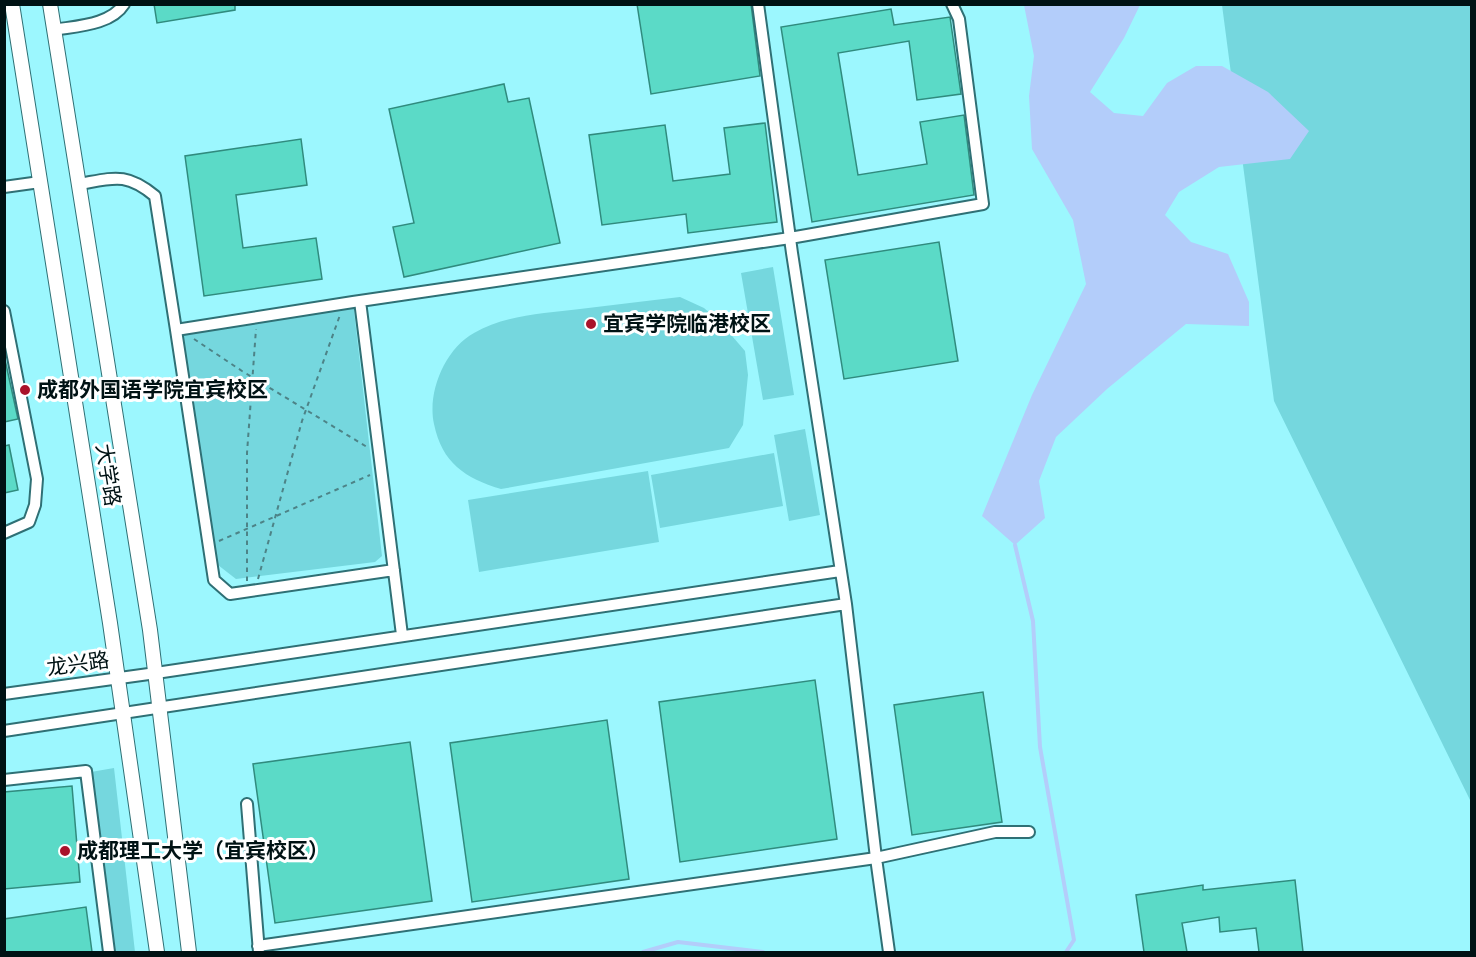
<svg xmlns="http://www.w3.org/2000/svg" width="1476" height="957" font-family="Jost,'Noto Sans SC',sans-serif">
<rect width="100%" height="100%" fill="#9cf7fe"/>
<!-- green -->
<path fill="#75d7de" d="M1222,5H1471V802L1274,401Z
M773,267L794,395L763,400L741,273Z
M680,297L704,308L720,322L745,351L748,375L743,425L729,448L501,489C465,478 442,463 434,424C427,392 445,349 474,333C505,315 545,313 580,309C613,305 646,301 680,297Z
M353,302L382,556L375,562L236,579L218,565L176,330Z
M805,429L820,515L789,521L774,435Z
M774,453L783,506L660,528L651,475Z
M648,471L659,542L479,572L468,500Z
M114,768L135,952H112L91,772Z"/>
<!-- water -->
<path fill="#b3cdfa" d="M1024,5H1140L1124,38L1090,92L1114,113L1143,116L1167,83L1196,66H1222L1268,92L1309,131L1290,159L1219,167L1179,192L1165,215L1191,242L1228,254L1249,302V326L1186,324L1107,389L1056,437L1039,481L1045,518L1015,545L982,516L1032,395L1086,284L1073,220L1032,149L1029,96L1034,56Z"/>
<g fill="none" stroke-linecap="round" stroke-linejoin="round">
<!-- stream -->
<path stroke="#b3cdfa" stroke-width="4" d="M1015,545L1033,621L1040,747L1074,940L1066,952
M643,952L678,942L763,952"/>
</g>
<!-- building -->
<path fill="#5bdac7" stroke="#308b7e" stroke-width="1.5" d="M154,4H235V10L157,23Z
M637,4H751L760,76L651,94Z
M891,9L894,25L950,17L961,94L917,100L909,41L838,53L858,175L927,164L920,122L964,115L974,195L812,222L781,27Z
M504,84L508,102L529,98L560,243L404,277L393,227L414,223L389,109Z
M765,123L777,222L688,233L686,214L602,225L589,135L665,125L673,181L730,174L724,128Z
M301,139L307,185L236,195L243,248L316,238L322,279L204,296L185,156Z
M939,242L958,361L844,379L825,260Z
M4,355L18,419L4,422Z
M9,445L18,490L4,493V446Z
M815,680L837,839L680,862L659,702Z
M983,692L1002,822L912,835L894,705Z
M607,720L629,879L472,902L450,743Z
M410,742L432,901L275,923L253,764Z
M72,786L80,882L4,889V792Z
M1295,880L1303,952H1259L1256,928L1220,932L1219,917L1182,923L1187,952H1144L1136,895L1203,885V890Z
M86,907L92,952H4V919Z"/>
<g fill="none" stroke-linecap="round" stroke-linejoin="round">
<defs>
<path id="street" d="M54,30C76,26 111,25 124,4
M79,184C114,178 126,172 155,196L176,330L353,302L790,238L983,204L959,19L952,4
M4,187L40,182
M360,301L402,635
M4,311L37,479L35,505L29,522L4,533
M176,330L214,580L230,594L394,570
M846,604L876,858L889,952
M4,694L156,673L840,571
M4,731L846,604L792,253L758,4
M4,780L86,771L109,952
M247,804L259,952
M258,946L876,858L995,832H1029"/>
<path id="secondary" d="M12,4L110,623L157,952
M50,4L150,630L189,952"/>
</defs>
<!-- street casing -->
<use href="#street" stroke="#2f7075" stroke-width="14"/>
<!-- secondary casing -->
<use href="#secondary" stroke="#2f7075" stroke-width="16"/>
<!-- path -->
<path stroke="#4d8387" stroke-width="2" stroke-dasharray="4.5 4.5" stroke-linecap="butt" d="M194,339L242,371L367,447
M219,541L370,475
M258,579L302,421L340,315
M247,581V453L256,329"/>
<!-- street -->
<use href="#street" stroke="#fff" stroke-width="10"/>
<!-- secondary -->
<use href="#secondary" stroke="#fff" stroke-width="14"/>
</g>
<!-- markers -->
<g fill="#a9132a" stroke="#fff" stroke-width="2">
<circle cx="591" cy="324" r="6"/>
<circle cx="25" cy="390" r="6"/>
<circle cx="65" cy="851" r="6"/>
</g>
<g text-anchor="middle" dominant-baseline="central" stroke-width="6" stroke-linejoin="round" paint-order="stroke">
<!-- poi labels -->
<g font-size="21" font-weight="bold" fill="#001214" stroke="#fff" text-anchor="start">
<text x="603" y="324">宜宾学院临港校区</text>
<text x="37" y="390">成都外国语学院宜宾校区</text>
<text x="77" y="851">成都理工大学（宜宾校区）</text>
</g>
<!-- street labels -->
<g font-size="21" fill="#001214" stroke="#fff">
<text transform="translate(108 475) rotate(81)">大学路</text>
<text transform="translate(78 664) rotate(-8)">龙兴路</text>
</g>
</g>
<!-- border -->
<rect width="1476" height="957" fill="none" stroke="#001214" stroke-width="12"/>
</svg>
